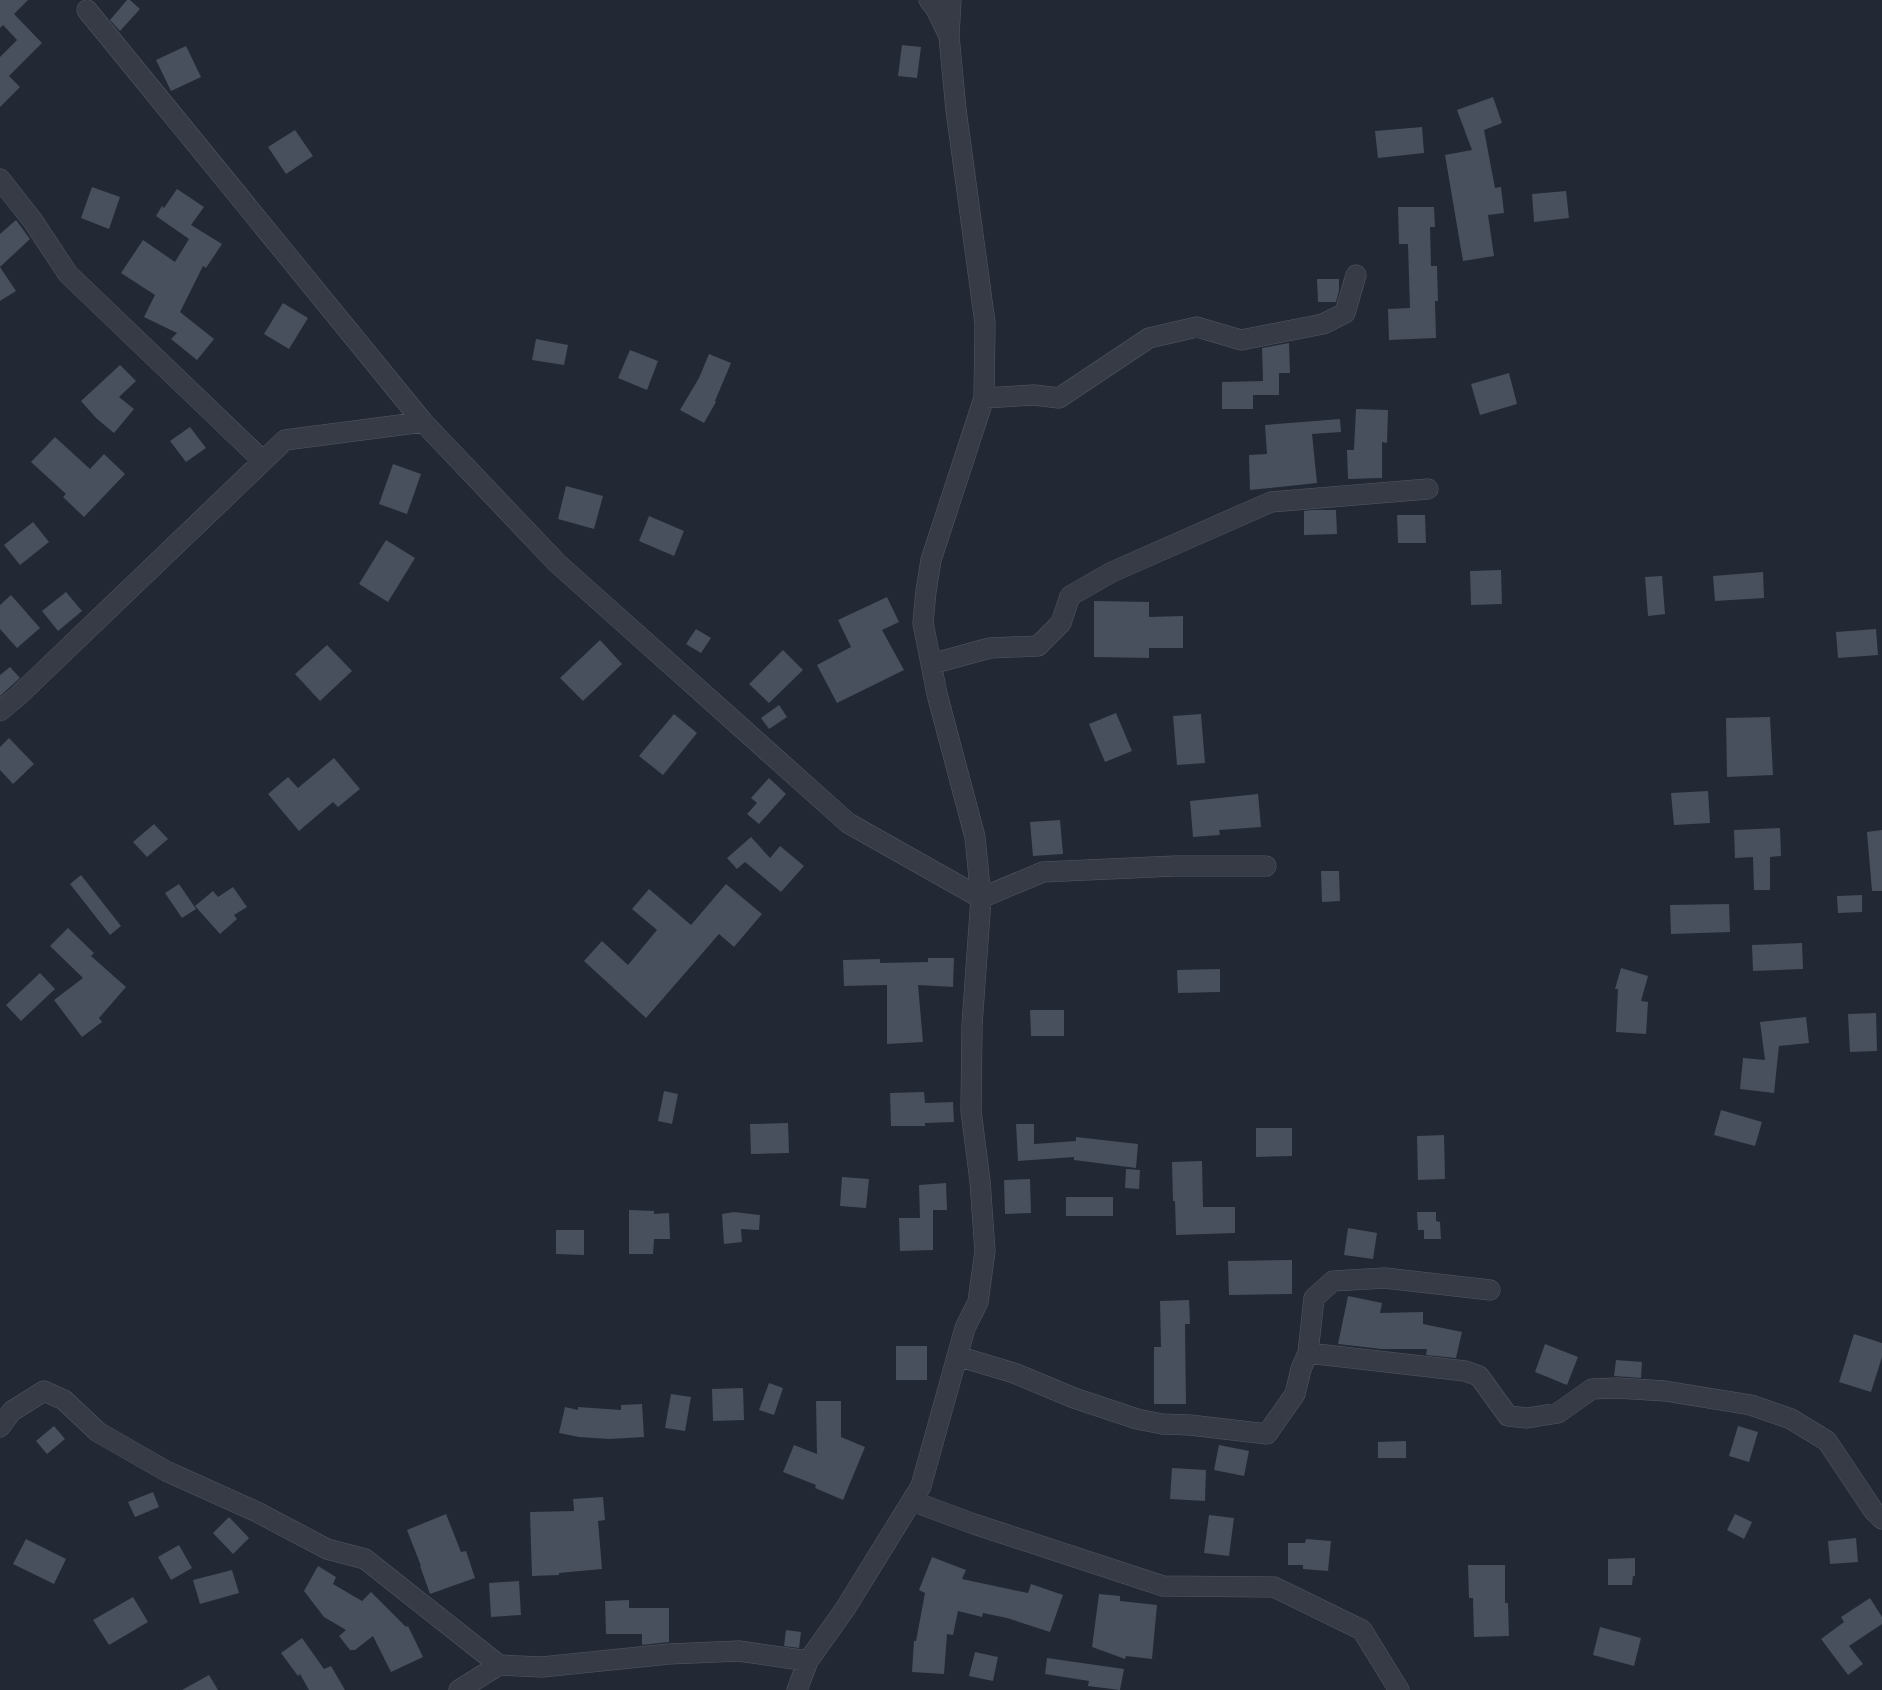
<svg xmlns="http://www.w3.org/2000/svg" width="1882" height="1690" font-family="Helvetica,sans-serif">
<rect width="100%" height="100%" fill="#222935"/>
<!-- building -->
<path fill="#484f5d" d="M0,0H28L14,14L42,43L9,76L20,87L0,107V57L17,40L3,25L0,28Z
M127,0H130L140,9L120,31L110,20Z
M902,45L921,47L917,78L898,76Z
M186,46L201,77L171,91L156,60Z
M1493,97L1502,123L1484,130L1495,188L1501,187L1504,213L1488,215L1494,256L1463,261L1445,155L1472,150L1457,110Z
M1422,127L1424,153L1378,158L1375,131Z
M295,130L313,156L286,174L268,147Z
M92,187L120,197L109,229L81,218Z
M177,189L204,207L191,225L222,244L206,268L203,266L180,312L214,339L197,360L171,339L177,333L144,317L155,295L121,273L143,240L175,262L189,239L156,216L162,206L164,208Z
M1566,191L1569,218L1534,222L1532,194Z
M1398,207H1434L1435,227H1430L1431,266H1437L1438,301H1435L1436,338L1389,340L1388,309L1410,308L1408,244H1399Z
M16,220L30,239L0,267L16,291L0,301V234Z
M1317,279H1339V291L1336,302H1318Z
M283,303L308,318L289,349L264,334Z
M536,339L568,345L564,365L532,360Z
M1289,343L1290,373H1279V395H1253V409H1222V382L1263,381L1262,348Z
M630,350L658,361L647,390L618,378Z
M709,354L731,363L715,401L716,402L704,423L680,410L699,378Z
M120,365L136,381L119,397L134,409L114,433L96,418L81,401Z
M1509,373L1517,404L1480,415L1471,384Z
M1356,409L1388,410L1387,443L1382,442V478L1348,479L1347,450H1354Z
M1340,419L1341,432L1312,434L1317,483L1250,490L1249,455L1267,454L1265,425Z
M190,427L206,448L186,462L170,441Z
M55,437L90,469L104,454L125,474L84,517L63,497L66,494L31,462Z
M393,464L421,474L407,514L379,504Z
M566,486L603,496L594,529L558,519Z
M1312,510H1336L1337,534L1304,535V511Z
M1397,515H1425L1426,543H1398Z
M649,516L684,531L674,556L639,541Z
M33,522L49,542L20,565L4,545Z
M386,540L415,558L388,602L359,584Z
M1501,570L1502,604L1471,605L1470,571Z
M1763,572L1764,598L1715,601L1713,576Z
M1662,576L1665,614L1648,616L1645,577Z
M66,592L82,611L58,631L42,611Z
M11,595L40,628L17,648L0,629V605Z
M887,597L899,622L882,630L904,670L837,703L817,665L851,647L838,620Z
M1094,601L1149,602V617L1183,616V648H1149V658L1094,657Z
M696,629L711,638L701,653L686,644Z
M1876,629L1878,655L1838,658L1836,632Z
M600,640L622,664L583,701L560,678Z
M327,645L352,671L320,701L295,674Z
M783,650L803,670L769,703L749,684Z
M10,667L20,678L0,696V675Z
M779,705L787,717L769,729L761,718Z
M1116,713L1132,751L1105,762L1089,724Z
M674,714L697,733L663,775L639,756Z
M1201,714L1205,763L1177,765L1173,716Z
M1770,717L1773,775L1727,777L1726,718Z
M9,738L34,764L13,784L0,770V747Z
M334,758L360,789L338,807L333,802L299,831L268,794L288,777L298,788Z
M769,778L786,794L759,824L747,814L757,803L751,798Z
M1708,791L1710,823L1674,825L1671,793Z
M1258,794L1261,827L1219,830L1220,835L1193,837L1190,801Z
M1060,820L1063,854L1033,856L1030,822Z
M154,824L168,839L147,857L133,842Z
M1780,828L1781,856L1770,857V890H1754L1753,857L1735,858L1734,830Z
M1882,830V891H1872L1867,832Z
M751,837L770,858L780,846L804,866L781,892L745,862L737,869L727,858Z
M1321,871H1339L1340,901L1322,902Z
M81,875L121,926L110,935L70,884Z
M179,884L196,909L182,918L165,893Z
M726,884L762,914L734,947L719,934L646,1018L584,961L602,941L628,965L657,930L632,909L649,889L691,925Z
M233,887L247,907L234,915L237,919L220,934L195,906L213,891L218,897Z
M1862,895V912L1838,913L1837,896Z
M1729,904L1730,932L1671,934L1670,905Z
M68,928L94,953L91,956L126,987L99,1018L102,1022L82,1037L54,1000L83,978L50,946Z
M1802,943L1803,969L1753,971L1752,945Z
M928,958H954L953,987L918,985L923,1042L887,1044V985L844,986L843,960L880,959V963L928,962Z
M1621,968L1648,976L1641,1001L1648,1002L1646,1034L1616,1032L1618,989H1615Z
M1220,969V992L1178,993L1177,970Z
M40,973L55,989L21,1021L6,1005Z
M1030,1010H1064V1036H1031Z
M1876,1013L1877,1051L1850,1052L1848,1014Z
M1806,1017L1809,1043L1779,1046L1774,1093L1740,1089L1743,1058L1765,1060L1760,1022Z
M664,1091L678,1094L672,1124L658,1121Z
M924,1092L925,1103L953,1102L954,1122L925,1123V1126H891L890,1093Z
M1721,1110L1762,1122L1755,1146L1714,1135Z
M788,1123L789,1153L751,1154L750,1124Z
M1016,1124H1034V1144L1076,1141V1137L1138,1144L1136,1168L1074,1160V1157L1018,1161Z
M1256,1128H1292V1156L1256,1157Z
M1444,1135L1445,1179L1418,1180L1417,1136Z
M1202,1161L1203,1207H1235V1233L1176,1235L1175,1201H1173L1172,1162Z
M1126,1169L1140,1170L1139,1189L1125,1188Z
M842,1177L869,1179L866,1208L840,1206Z
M1030,1179L1031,1213L1005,1214L1004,1180Z
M946,1183L947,1210H933V1250L900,1251L899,1218H920L919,1185Z
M1066,1197H1113V1216H1066Z
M629,1210L654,1211V1214L669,1213L670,1239H654L653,1254H629Z
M734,1212L760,1215L759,1230L741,1229L742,1242L724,1244L722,1214Z
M1417,1212H1436V1221L1440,1222L1441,1239H1424V1230H1418Z
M1348,1228L1377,1233L1373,1259L1344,1255Z
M556,1230H584V1255L556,1254Z
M1292,1260V1294L1229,1295L1228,1261Z
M1348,1296L1382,1303L1380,1313L1423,1312V1324L1462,1332L1456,1358L1426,1355L1427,1349H1381L1338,1344Z
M1189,1300L1190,1324H1185L1186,1404H1154V1347H1161L1160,1301Z
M1854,1334L1882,1343V1357L1871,1392L1839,1382Z
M1545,1344L1578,1357L1567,1385L1535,1372Z
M896,1346H927V1380H896Z
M1616,1360L1642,1362L1641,1378L1614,1376Z
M769,1383L783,1388L774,1415L759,1410Z
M743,1388L744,1420L713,1421L712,1389Z
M671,1394L691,1397L685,1431L665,1428Z
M816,1401H841V1437L865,1447L843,1500L815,1488L816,1485L783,1472L794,1445L817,1454Z
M642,1404L644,1437L609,1439L579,1437L559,1433L565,1407L578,1410V1407L621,1410V1405Z
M54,1426L65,1439L47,1454L36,1441Z
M1738,1426L1758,1432L1749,1462L1729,1456Z
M1406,1441V1458H1378V1442Z
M1219,1445L1249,1451L1244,1476L1214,1470Z
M1172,1468L1206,1470L1205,1501L1170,1499Z
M153,1492L159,1507L135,1517L128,1502Z
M603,1497L605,1520L598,1521L602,1569L559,1573V1575L532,1576L530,1512L574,1511L573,1499Z
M446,1514L461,1552L466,1551L475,1578L430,1594L420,1566H421L407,1530Z
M1735,1514L1752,1522L1744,1539L1727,1530Z
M1209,1515L1234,1518L1229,1556L1204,1553Z
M229,1517L249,1538L233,1554L213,1533Z
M1856,1538L1858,1562L1830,1564L1828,1541Z
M26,1539L66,1559L54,1584L13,1564Z
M1306,1539L1331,1541L1328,1571L1303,1569V1565H1288V1543H1305Z
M179,1545L192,1568L171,1580L158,1557Z
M932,1557L966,1570L962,1579L1028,1593L1031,1584L1063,1595L1050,1632L1007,1618L983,1613L982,1617L958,1611L953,1635L947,1634L944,1674L912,1672L914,1641H916L925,1593L919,1590Z
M1635,1558V1576H1633L1632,1585H1608V1559Z
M1468,1565H1505V1603H1508L1509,1636L1474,1637L1473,1598H1469Z
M318,1566L336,1577L333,1584L362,1601L371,1592L406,1627L408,1626L423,1657L391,1672L373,1636L355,1650H350L339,1636L346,1630L324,1617L304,1591Z
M232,1570L239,1593L200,1604L193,1580Z
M519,1581L521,1615L491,1617L489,1583Z
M1099,1594L1120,1596V1601L1157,1605L1152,1659L1126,1656L1125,1659L1092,1647Z
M133,1597L148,1622L109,1645L93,1620Z
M1870,1598L1882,1617V1624L1849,1646L1863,1664L1848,1675L1821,1639L1844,1622L1841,1617Z
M629,1600V1608H669V1642L642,1645V1634H606L605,1601Z
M1600,1627L1641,1638L1634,1666L1593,1655Z
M786,1630L801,1632L799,1648L784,1646Z
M302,1638L324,1669L331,1666L345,1690H309L300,1674L298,1676L281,1653Z
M975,1652L998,1657L993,1681L969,1676Z
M1047,1658L1124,1669L1120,1690L1088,1686L1089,1681L1045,1674Z
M209,1675L218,1690H182Z"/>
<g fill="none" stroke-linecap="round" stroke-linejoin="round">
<defs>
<path id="street" d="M929,0L936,9L948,34
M87,10L423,422L557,563L848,823L981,898L1043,872L1175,866H1266
M0,179L33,221L68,274L263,461
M984,398L1034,395L1059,398L1149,338L1197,327L1241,340L1323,324L1345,313L1356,275
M931,664L990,648L1038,646L1061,623L1070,596L1112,572L1271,502L1428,489
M0,711L18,696L285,440L423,422
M1308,1353L1314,1298L1333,1281L1385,1278L1490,1290
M957,1356L1014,1373L1074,1398L1137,1419L1162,1424L1190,1425L1267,1434L1295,1394L1301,1369L1308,1353L1465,1371L1479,1376L1508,1416L1527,1418L1558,1413L1592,1389L1617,1388L1665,1391L1751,1405L1791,1419L1827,1441L1873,1510L1882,1519
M0,1427L12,1411L44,1391L64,1400L98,1432L166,1471L257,1512L327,1549L365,1559L499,1665
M912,1501L974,1524L1163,1586L1274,1587L1362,1630L1399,1690
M459,1690L499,1665L542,1667L669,1654L739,1651L808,1661
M797,1690L808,1661L845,1609L921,1486L965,1328L978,1302L985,1251L980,1181L971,1111L972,1025L981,898L975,837L937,694L923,623L926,591L931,560L984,398L985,323L956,110L949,36L951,0"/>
</defs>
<!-- street casing -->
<use href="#street" stroke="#535863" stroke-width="21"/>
<!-- street -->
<use href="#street" stroke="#363b46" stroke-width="20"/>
</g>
</svg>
